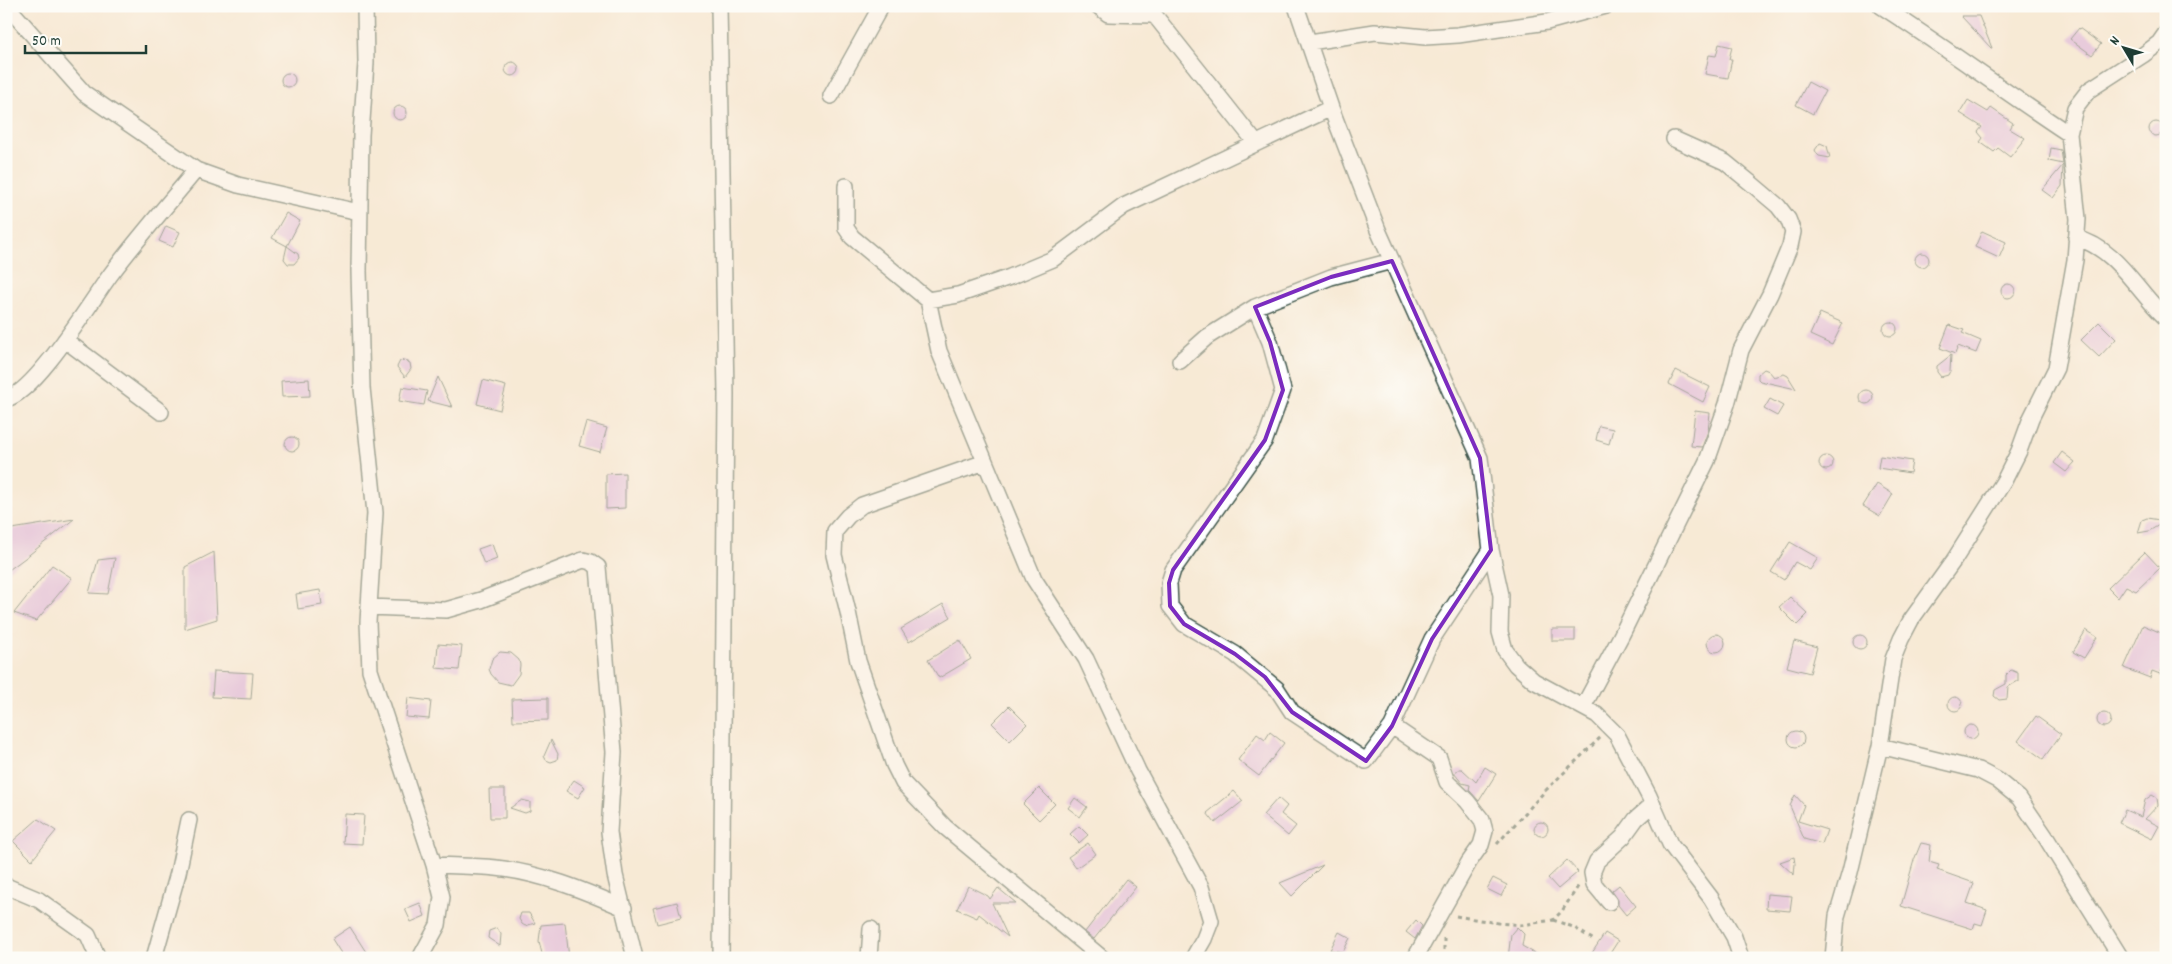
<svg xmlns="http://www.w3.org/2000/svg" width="2172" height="964" font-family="Dekko,sans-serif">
<rect width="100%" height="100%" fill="#fdfcf7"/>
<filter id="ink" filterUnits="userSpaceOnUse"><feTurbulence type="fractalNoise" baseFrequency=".02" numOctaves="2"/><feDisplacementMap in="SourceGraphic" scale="10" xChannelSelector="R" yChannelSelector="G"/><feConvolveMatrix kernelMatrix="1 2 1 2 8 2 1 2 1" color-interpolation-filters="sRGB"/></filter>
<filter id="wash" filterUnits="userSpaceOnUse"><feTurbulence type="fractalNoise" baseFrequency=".0096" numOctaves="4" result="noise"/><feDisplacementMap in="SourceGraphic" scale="20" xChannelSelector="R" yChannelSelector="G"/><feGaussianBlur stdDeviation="1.12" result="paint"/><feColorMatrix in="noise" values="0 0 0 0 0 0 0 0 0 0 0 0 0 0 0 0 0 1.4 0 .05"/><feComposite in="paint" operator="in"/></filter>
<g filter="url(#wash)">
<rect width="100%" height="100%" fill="#f7ead6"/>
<g id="blocks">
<!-- building -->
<path fill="#d6a6e2" d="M1961,16H1979L1992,48H1991Z
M2079,28L2101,44L2092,55L2070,39Z
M1719,44L1732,47L1729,59H1732L1728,78L1705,74L1709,55L1716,56Z
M505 69a7 7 0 1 1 14 0a7 7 0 1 1-14 0Z
M281 80a7 7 0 1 1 14 0a7 7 0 1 1-14 0Z
M1808,82L1825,91L1813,114L1796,105Z
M1968,100L1988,112L1991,108L2013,123L2010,129L2025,138L2010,157L1998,148L1994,152L1980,142L1983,138L1978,132L1982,127L1960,113Z
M393 113a7 7 0 1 1 14 0a7 7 0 1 1-14 0Z
M2149 129a7 7 0 1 1 14 0a7 7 0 1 1-14 0Z
M1820,143L1827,146L1830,158L1819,156L1817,154L1815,150Z
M2051,148L2061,150L2063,164L2049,161Z
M2063,165L2062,186L2053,198L2042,190Z
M286,213L300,221L287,246L272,238Z
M166,226L180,232L173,247L159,241Z
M1982,231L2006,242L1999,258L1975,247Z
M287,246L298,254L299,258L294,264H288L284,259Z
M1915 260a7 7 0 1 1 14 0a7 7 0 1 1-14 0Z
M2001 291a7 7 0 1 1 14 0a7 7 0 1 1-14 0Z
M1820,313L1843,323L1832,345L1810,335Z
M2099,322L2116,339L2099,357L2081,340Z
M1883 329a7 7 0 1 1 14 0a7 7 0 1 1-14 0Z
M1949,325L1964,330L1962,333L1981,341L1976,353L1958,346L1955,354L1940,348Z
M1951,355L1950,371L1948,375L1941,377L1937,372V366Z
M404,360L410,363L411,369L405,377L397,367L400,361Z
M1764,369L1769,371L1774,377L1784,374L1788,376L1796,389L1760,381L1758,379V374Z
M1676,370L1710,387L1703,402L1669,384Z
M438,377L452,407L428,401Z
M309,379L310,396L282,397L281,381Z
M483,380L506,386L500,410L477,404Z
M402,387L427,391L424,405L399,401Z
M1859 397a7 7 0 1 1 14 0a7 7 0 1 1-14 0Z
M1770,399L1783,406L1777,416L1764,409Z
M1695,411L1710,413L1708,431L1702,447L1691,446Z
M586,422L607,428L600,452L579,446Z
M1599,426L1613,429L1609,444L1596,440Z
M285 444a7 7 0 1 1 14 0a7 7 0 1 1-14 0Z
M2062,452L2075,462L2066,472L2054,463Z
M1880,456L1912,461L1910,473L1878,468Z
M1819 463a7 7 0 1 1 14 0a7 7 0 1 1-14 0Z
M625,473V508L606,509V474Z
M1877,484L1893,494L1880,516L1863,506Z
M2147,518L2166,521L2149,531L2138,533L2142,520Z
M74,519L25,558L6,572V539L12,529Z
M1790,542L1818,558L1810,570L1795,562L1784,580L1771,572Z
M492,544L497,559L484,564L478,549Z
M214,552L217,619L185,629V567Z
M2145,552L2160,568L2136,591L2126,586L2118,598L2108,588Z
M115,558L108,594L89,593L98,560Z
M52,565L72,578L36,621L14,613Z
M320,590L322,605L298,609L296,594Z
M1790,597L1808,614L1797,625L1779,607Z
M943,604L951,617L909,642L901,629Z
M2143,625L2166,635V659L2160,674L2152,671L2150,678L2124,668Z
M1552,629H1575V641H1552Z
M2086,630L2097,637L2084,658L2073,652Z
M1707 643a9 9 0 1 1 18 0a9 9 0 1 1-18 0Z
M1853 642a7 7 0 1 1 14 0a7 7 0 1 1-14 0Z
M960,640L971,659L939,678L928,660Z
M1794,641L1817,647L1810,673L1787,667Z
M438,644L462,646L459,670L436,668Z
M500,652L511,653L519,660L520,665L519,674L511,685L498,682L491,674L489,669L492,659Z
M2011,670L2018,673V681L2008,687L2007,699L1999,700L1994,696L1995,690L2006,684V675Z
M214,671L253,673L251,699L212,697Z
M1948 704a7 7 0 1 1 14 0a7 7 0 1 1-14 0Z
M408,698L431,701L429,719L406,717Z
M548,698V720L513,721L512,699Z
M1009,706L1027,724L1010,741L992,723Z
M2097 720a7 7 0 1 1 14 0a7 7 0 1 1-14 0Z
M2036,716L2061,734L2043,759L2018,741Z
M1964 732a7 7 0 1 1 14 0a7 7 0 1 1-14 0Z
M1788 739a8 8 0 1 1 16 0a8 8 0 1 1-16 0Z
M1270,732L1284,743L1259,776L1238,760L1257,734L1265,740Z
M551,740L558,754L557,760L551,762L546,760L544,756Z
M1485,767L1496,774L1479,801L1469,790L1470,785L1462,783L1454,773L1459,769H1462L1476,782Z
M574,780L585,787L578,798L566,791Z
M1039,788L1055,804L1039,820L1023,804Z
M489,789H505V818H490Z
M1234,791L1243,801L1215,823L1207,813Z
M1795,795L1804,805L1798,821L1827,830L1822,844L1804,839L1790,806Z
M2152,795L2157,798L2158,805L2145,819L2159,826L2152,839L2119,823L2125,810L2141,817L2145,800Z
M1075,798L1087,807L1080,817L1068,808Z
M1278,798L1287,806L1281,814L1296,826L1288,836L1263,815Z
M522,800L530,802V811L525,813L510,808Z
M345,814L364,815L362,844L343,843Z
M38,819L56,831L32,860L13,841Z
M1534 829a7 7 0 1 1 14 0a7 7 0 1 1-14 0Z
M1079,826L1088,835L1079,843L1070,834Z
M1088,843L1096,854L1076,868L1068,857Z
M1921,843L1931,845L1929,862L1939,865L1937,870L1974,883L1967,903L1987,910L1982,925L1975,923L1973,929L1901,906L1914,860Z
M1794,857L1795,864L1794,875L1780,862Z
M1567,860L1578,872L1558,889L1548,878Z
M1323,865L1292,896L1280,883Z
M1493,878L1507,885L1501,896L1487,889Z
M1126,879L1136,887L1094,939L1085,932Z
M1619,885L1636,906L1626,915L1618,905V900L1612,891Z
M968,886L988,896L990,899L998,888L1016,903H992L1008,937L979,914L977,918L957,909Z
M1767,894L1792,896L1790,911L1766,909Z
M677,902L681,918L657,924L653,908Z
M420,903L425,916L411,922L405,909Z
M521,913H529L535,923L525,926L522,924L519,919Z
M1416,920L1422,926L1415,939L1406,932Z
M565,923L569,958H543L539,941L541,925Z
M350,927L366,952L363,954L365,958H344L332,939Z
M1517,927L1524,934L1522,946L1543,958H1508L1511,934Z
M497,928L501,934L500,946L488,938L489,931Z
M1339,932L1350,938L1343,952L1330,950Z
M1605,933L1618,941L1607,958H1599L1592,953Z"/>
</g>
</g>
<g filter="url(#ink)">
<use href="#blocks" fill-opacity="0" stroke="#3f574c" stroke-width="1"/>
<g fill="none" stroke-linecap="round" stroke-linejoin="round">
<defs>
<path id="street" d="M7,6L84,93L196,170L238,185L359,212
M365,6L366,63L361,135L359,271L362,388L375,513L368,622L370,670L434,865L442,897L438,925L420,958
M719,6L726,394L721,958
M1098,6L1108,14L1152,15L1156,17L1256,143
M1296,6L1331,108L1378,230L1480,458L1491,550L1501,595L1500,632L1505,650L1516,665L1534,681L1597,715L1617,735L1649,796L1670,844L1711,898L1734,937L1741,958
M1881,6C1945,47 2005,92 2069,134
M1310,42L1375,32L1425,37L1458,35L1547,22L1606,6
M831,96L881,6
M846,186V228L852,237L928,300L939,351L1034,579L1086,659L1138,771L1201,887L1211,921L1204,939L1193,958
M2076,238C2117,248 2137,292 2166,318
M928,300L958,295L1010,277L1053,259L1124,206L1331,108
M1255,307L1270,342L1283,390L1265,440L1173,570L1169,583L1170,606L1184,624L1235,654L1277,689L1292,712L1366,761L1392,726
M65,340L161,412
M1180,361L1207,337L1255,307L1331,277L1392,261
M6,399C36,392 91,301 111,274C138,238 168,204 196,170
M985,462L862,505L848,516L835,531L834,555L848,612L858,661L894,765L903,783L945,827L1102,958
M369,607L446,610L481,600L583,560L591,562L598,567L614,752L609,832L615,875L635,958
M1583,707L1622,634L1707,461L1727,404L1741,350L1770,294L1790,246L1793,232L1788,219L1778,206L1752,184L1725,162L1674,139
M1880,746L1978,770L1997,780L2019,798L2045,836L2121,958
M434,865C455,866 476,866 496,868C541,873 583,890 624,908
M6,886L39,900L88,935L98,958
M1609,902L1594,884L1592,873L1597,861L1623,837L1636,819L1653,804
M154,958L178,873L189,820
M869,958L871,929
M1415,958L1469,862L1481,845L1485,831L1482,820L1467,801L1447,782L1439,758L1392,726L1432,639L1491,550
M1833,958L1837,916L1850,872L1880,746L1893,659L1901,639L1911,620L1954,560L2004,481L2019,451L2031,418L2056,368L2075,260L2078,219L2069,134L2075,108L2089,90L2143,55L2159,43L2166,33"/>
</defs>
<!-- street casing -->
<use href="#street" stroke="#3f574c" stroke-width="18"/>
<!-- path -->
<path stroke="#3f574c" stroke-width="3" stroke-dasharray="4 4" stroke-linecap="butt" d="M1497,844L1546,790L1601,737
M1456,916L1498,923L1522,925L1553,920L1562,911L1579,885
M1553,920L1573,927L1594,940
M1444,938V958"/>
<!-- street -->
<use href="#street" stroke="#fff" stroke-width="15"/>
</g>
</g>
<!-- marked area -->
<path d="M0 0H2172V964H0ZM1392,261L1480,458L1491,550L1432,639L1392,726L1366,761L1292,712L1265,677L1235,654L1184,624L1170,606L1169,583L1173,570L1265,440L1283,390L1270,342L1255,307L1331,277Z" fill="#f7ead6" fill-opacity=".55" fill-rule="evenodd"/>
<path fill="none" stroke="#7b2cbf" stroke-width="4" stroke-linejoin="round" d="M1392,261L1480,458L1491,550L1432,639L1392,726L1366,761L1292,712L1265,677L1235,654L1184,624L1170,606L1169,583L1173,570L1265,440L1283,390L1270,342L1255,307L1331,277Z"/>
<!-- margin -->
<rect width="2172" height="964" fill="none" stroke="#fdfcf7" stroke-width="25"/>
<!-- north arrow -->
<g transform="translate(2124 48) rotate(308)" stroke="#fdfcf7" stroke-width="4" paint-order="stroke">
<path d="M0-4L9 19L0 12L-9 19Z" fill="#1f3d34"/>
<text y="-8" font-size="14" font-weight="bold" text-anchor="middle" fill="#1f3d34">N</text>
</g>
<!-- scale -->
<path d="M25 45v8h121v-8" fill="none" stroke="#1f3d34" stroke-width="2.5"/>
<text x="32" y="45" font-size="15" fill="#1f3d34" stroke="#fdfcf7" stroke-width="4" paint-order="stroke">50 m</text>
</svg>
